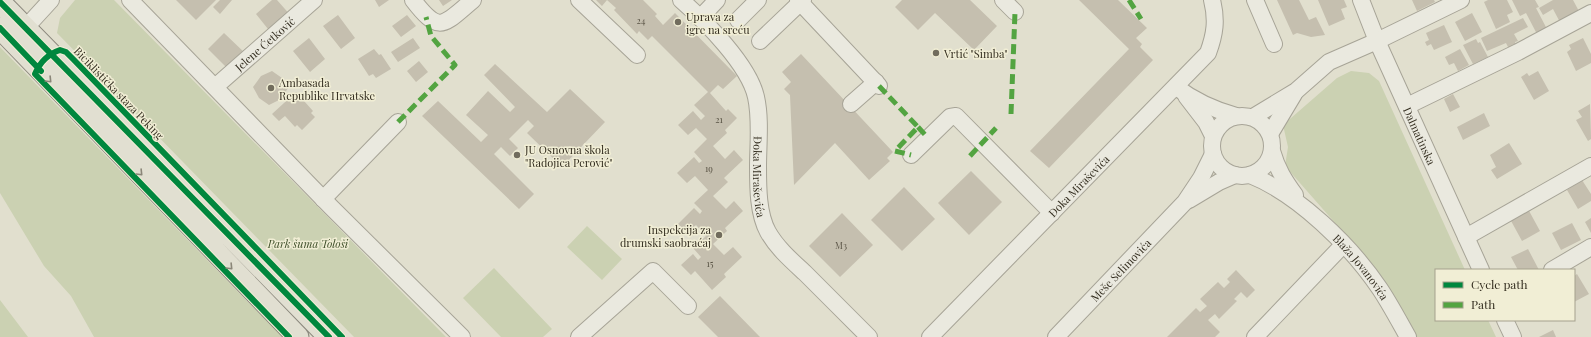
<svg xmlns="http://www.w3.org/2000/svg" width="1591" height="337" font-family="'Playfair Display',serif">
<rect width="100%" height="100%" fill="#e1dfce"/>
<!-- green -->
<path fill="#cbd1b2" d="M75,0H114L446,337H354L57,33L60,18Z
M0,47L244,298L283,337H94L71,296L44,266L0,193Z
M1351,71L1369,73L1379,81L1465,270H1436V320H1488L1496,337H1413L1365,257L1285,166L1288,147L1283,125L1337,78Z
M587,226L622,259L602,280L567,247Z
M494,268L552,329L543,337H501L463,298Z
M0,300L28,337H0Z"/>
<!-- building -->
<path fill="#c5bfaf" d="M176,0H216L196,20Z
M220,0H232L220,14L213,7Z
M272,0H277L292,17L272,34L256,14Z
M375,0H389L379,7Z
M439,0H452L443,6Z
M596,0H643L657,14L655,16L663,25L675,13L737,76L723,89L718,85L710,93L726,111L728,109L737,118L725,130L727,133L713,146L725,159L734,150L743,160L724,178L728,182L713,196L726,209L734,201L743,211L725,228L727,231L713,244L724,255L733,247L742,257L724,274L726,277L712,290L695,271L691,275L681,265L693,254L698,260L701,257L693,248L706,236L696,225L688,233L678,224L694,208L700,214L702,211L694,203L708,190L695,176L687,183L677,173L694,157L699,163L702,161L694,152L707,139L696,128L688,135L678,125L693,111L701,120L705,116L694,105L708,92L652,36L648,40L639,31L637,34L614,10L616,8L607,0L602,6Z
M902,0H970L997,26L974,50L935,13L918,30L895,7Z
M1079,0H1118L1147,28L1136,38L1142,44L1140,47L1153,60L1049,168L1030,151L1129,49Z
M1277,0H1299L1309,20L1316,17L1325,35L1311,37L1297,33L1293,35Z
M1318,0H1344L1347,7L1341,9L1345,19L1329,26Z
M1412,0H1434L1435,2L1417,11Z
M1488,0H1507L1513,12L1507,15L1510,22L1496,29L1484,2Z
M1512,0H1535L1539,7L1536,8L1548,31L1538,36L1526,13L1520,16Z
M1553,0H1573L1581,15L1562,26L1553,9L1543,15L1539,8Z
M1472,13L1482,32L1465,41L1455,22Z
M338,15L355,38L341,49L323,26Z
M407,15L416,26L401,37L392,26Z
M1523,18L1528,27L1514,34L1518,41L1515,42L1516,45L1509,49L1506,43L1487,51L1481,38Z
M1444,25L1452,42L1434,50L1431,44L1427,46L1425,42L1429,40L1426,33Z
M224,33L246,54L230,71L208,49Z
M309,38L325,59L310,72L293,51Z
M413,38L420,48L398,62L391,52Z
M1583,38L1591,54V63L1576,71L1567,52L1571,49L1569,45Z
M1476,39L1478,43L1480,42L1488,57L1473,64L1463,45Z
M374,49L379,55L381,54L391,69L376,78L373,74L369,76L358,59Z
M1460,49L1469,65L1458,71L1454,63L1449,65L1445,57Z
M801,54L893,152L887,158L890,161L869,180L835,143L794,185L790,95L784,89L791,82L782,72Z
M419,61L428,72L416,82L407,71Z
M495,64L547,112L570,89L605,122L562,167L527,133L534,126L528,120L509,139L518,148L510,156L501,147L494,154L534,194L519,209L422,116L438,101L481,142L488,135L466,115L488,91L510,112L515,107L484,75Z
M272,71L282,78L288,88L281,99L269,105L259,98L253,87L261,76Z
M1538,71L1549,91L1534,100L1521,77L1527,73L1529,76Z
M296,92L313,111L311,113L315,117L302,130L297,125L295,127L285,116L279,121L272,114Z
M1453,94L1460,107L1450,112L1444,99Z
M1590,104L1591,139L1588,141L1576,120L1582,117L1578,111Z
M1484,113L1490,126L1463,140L1457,127Z
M1509,143L1522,164L1497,179L1491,170L1496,167L1490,155Z
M971,171L1002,202L969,235L938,203Z
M1582,180L1591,194V201L1578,209L1567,190Z
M904,187L935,219L902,251L871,220Z
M1528,209L1540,231L1522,241L1510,219Z
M842,213L873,245L840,277L809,246Z
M1591,218V233L1585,222Z
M1572,223L1581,240L1561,250L1552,233Z
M1528,249L1539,270H1518L1511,257Z
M1236,270L1255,290L1247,298L1241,292L1234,299L1237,301L1219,319L1215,314L1208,320L1220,332L1215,337H1167L1196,308L1200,312L1207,306L1200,299L1218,282L1224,288L1230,282L1227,279Z
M1577,274L1589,294L1574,302V276Z
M720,296L759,336L760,337H718L698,317Z
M1553,330L1556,337H1539Z"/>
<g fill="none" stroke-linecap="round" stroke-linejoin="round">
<defs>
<g id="minor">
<path d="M130,0L331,207L462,337"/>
<path d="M413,0C440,35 443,25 473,0"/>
<path d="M579,0L637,55"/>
<path id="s1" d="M681,0C705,21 749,65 756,97C761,119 758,145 758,167C758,187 758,214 768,232C777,248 792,261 805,273C826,294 848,316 869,337"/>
<path d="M798,0L879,86"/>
<path d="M1003,0L1015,12"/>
<path d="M1255,0L1274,44"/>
<path id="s2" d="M1361,0L1377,41L1481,270"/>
<path d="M700,18L717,0"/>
<path d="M738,20L758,0"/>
<path d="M18,36L51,0"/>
<path d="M760,41L803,0"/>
<path id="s3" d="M215,87L314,0"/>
<path d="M1176,87C1193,100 1215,110 1236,116"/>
<path d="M1186,96L1206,122L1213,136"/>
<path d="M851,104L876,82"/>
<path d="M1407,106L1518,52L1591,13"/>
<circle cx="1242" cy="146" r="30"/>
<path d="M1253,117L1296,91L1329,62L1377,41L1461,0"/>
<path d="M1270,134L1294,94"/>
<path d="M1272,151C1277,169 1285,181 1295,195"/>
<path d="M911,155L950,117L956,116L1052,213"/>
<path id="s4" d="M1250,175C1298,194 1351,246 1380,289C1390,304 1399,321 1408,337"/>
<path d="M323,199L398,122"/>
<path d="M1189,200L1219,182L1235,175"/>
<path d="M1466,237L1591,166"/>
<path d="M1552,270L1591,247"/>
<path d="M1505,320L1513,337"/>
<path d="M579,337L653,271L688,306"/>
<path id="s5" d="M930,337L1208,53C1215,34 1217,20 1212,0"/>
<path id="s6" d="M1056,337L1185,202L1201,178L1213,154"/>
<path d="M1255,337L1343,245"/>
</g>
<path id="major" d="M0,2L329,337
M0,28L298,337"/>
</defs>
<!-- minor casing -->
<use href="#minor" stroke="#a7a497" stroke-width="18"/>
<!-- major casing -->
<use href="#major" stroke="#8c897e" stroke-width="23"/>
<!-- minor -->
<use href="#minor" stroke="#eae9df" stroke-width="16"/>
<!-- major -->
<use href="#major" stroke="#e1dfd1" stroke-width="21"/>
<!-- quiet -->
<path stroke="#53a441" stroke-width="5" stroke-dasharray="10 5" stroke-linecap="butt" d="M1129,0L1141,19
M879,86L918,127L895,151
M1011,114L1015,12
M398,122L455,65L431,36L426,17
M918,127L928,138
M895,151L911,155
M970,156L996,128"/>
<defs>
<path id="cycleway" d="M0,2L329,337
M0,28L41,71
M289,337L35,74C40,62 48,54 60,50L66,52L74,60L342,337"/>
</defs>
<!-- cycleway casing -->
<use href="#cycleway" stroke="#f1eed5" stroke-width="8"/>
<!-- cycleway -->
<use href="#cycleway" stroke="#00873e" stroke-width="6"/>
</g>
<!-- one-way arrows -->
<defs><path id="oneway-chevron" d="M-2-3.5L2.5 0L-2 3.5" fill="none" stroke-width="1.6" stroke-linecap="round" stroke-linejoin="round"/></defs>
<g stroke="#8a8678">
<use href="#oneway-chevron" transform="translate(49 80) rotate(46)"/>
<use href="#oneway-chevron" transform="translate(140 173) rotate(46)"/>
<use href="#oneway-chevron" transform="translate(230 267) rotate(46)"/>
</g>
<!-- markers -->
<g fill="#716c5d" stroke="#f1eed5" stroke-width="1.5">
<circle cx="678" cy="22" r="4"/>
<circle cx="936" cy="53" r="4"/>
<circle cx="271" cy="88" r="4"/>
<circle cx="517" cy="155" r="4"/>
<circle cx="719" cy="235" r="4"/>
</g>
<g text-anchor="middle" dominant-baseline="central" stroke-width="3" stroke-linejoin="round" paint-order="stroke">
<!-- number labels -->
<g font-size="9" fill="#585244">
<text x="641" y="20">24</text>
<text x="719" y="119">21</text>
<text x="709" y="168">19</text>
<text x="841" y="245">M3</text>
<text x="710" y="263">15</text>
</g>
<!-- poi labels -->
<g font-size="11" fill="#342e20" stroke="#f1eed5" text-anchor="start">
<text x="686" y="16">Uprava za<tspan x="686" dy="13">igre na sreću</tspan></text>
<text x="944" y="53">Vrtić "Simba"</text>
<text x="279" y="82">Ambasada<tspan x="279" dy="13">Republike Hrvatske</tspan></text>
<text x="525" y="149">JU Osnovna škola<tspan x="525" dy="13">"Radojica Perović"</tspan></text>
<text x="711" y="229" text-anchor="end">Inspekcija za<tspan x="711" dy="13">drumski saobraćaj</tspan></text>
</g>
<!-- street labels -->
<g font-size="11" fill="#342e20" stroke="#f1eed5">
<text stroke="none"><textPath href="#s3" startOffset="66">Jelene Ćetković</textPath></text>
<text transform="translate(119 93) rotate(46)">Biciklistička staza Peking</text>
<text stroke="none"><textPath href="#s2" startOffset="148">Dalmatinska</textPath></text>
<text stroke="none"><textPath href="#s1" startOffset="204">Đoka Miraševića</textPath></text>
<text stroke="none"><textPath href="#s5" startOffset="212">Đoka Miraševića</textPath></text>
<text stroke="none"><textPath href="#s4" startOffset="146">Blaža Jovanovića</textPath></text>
<text stroke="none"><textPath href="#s6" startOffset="93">Meše Selimovića</textPath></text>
</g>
<!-- park labels -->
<g font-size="11" font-style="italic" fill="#3e4f29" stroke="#f1eed5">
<text x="308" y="243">Park šuma Tološi</text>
</g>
</g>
<!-- legend -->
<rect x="1435" y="269" width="140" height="52" fill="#f1eed5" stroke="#a5a18d"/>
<rect x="1443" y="282" width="20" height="6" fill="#00873e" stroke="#a5a18d"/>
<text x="1471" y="289" font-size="12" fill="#342e20">Cycle path</text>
<rect x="1443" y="302" width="20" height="6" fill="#53a441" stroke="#a5a18d"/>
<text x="1471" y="309" font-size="12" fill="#342e20">Path</text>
</svg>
